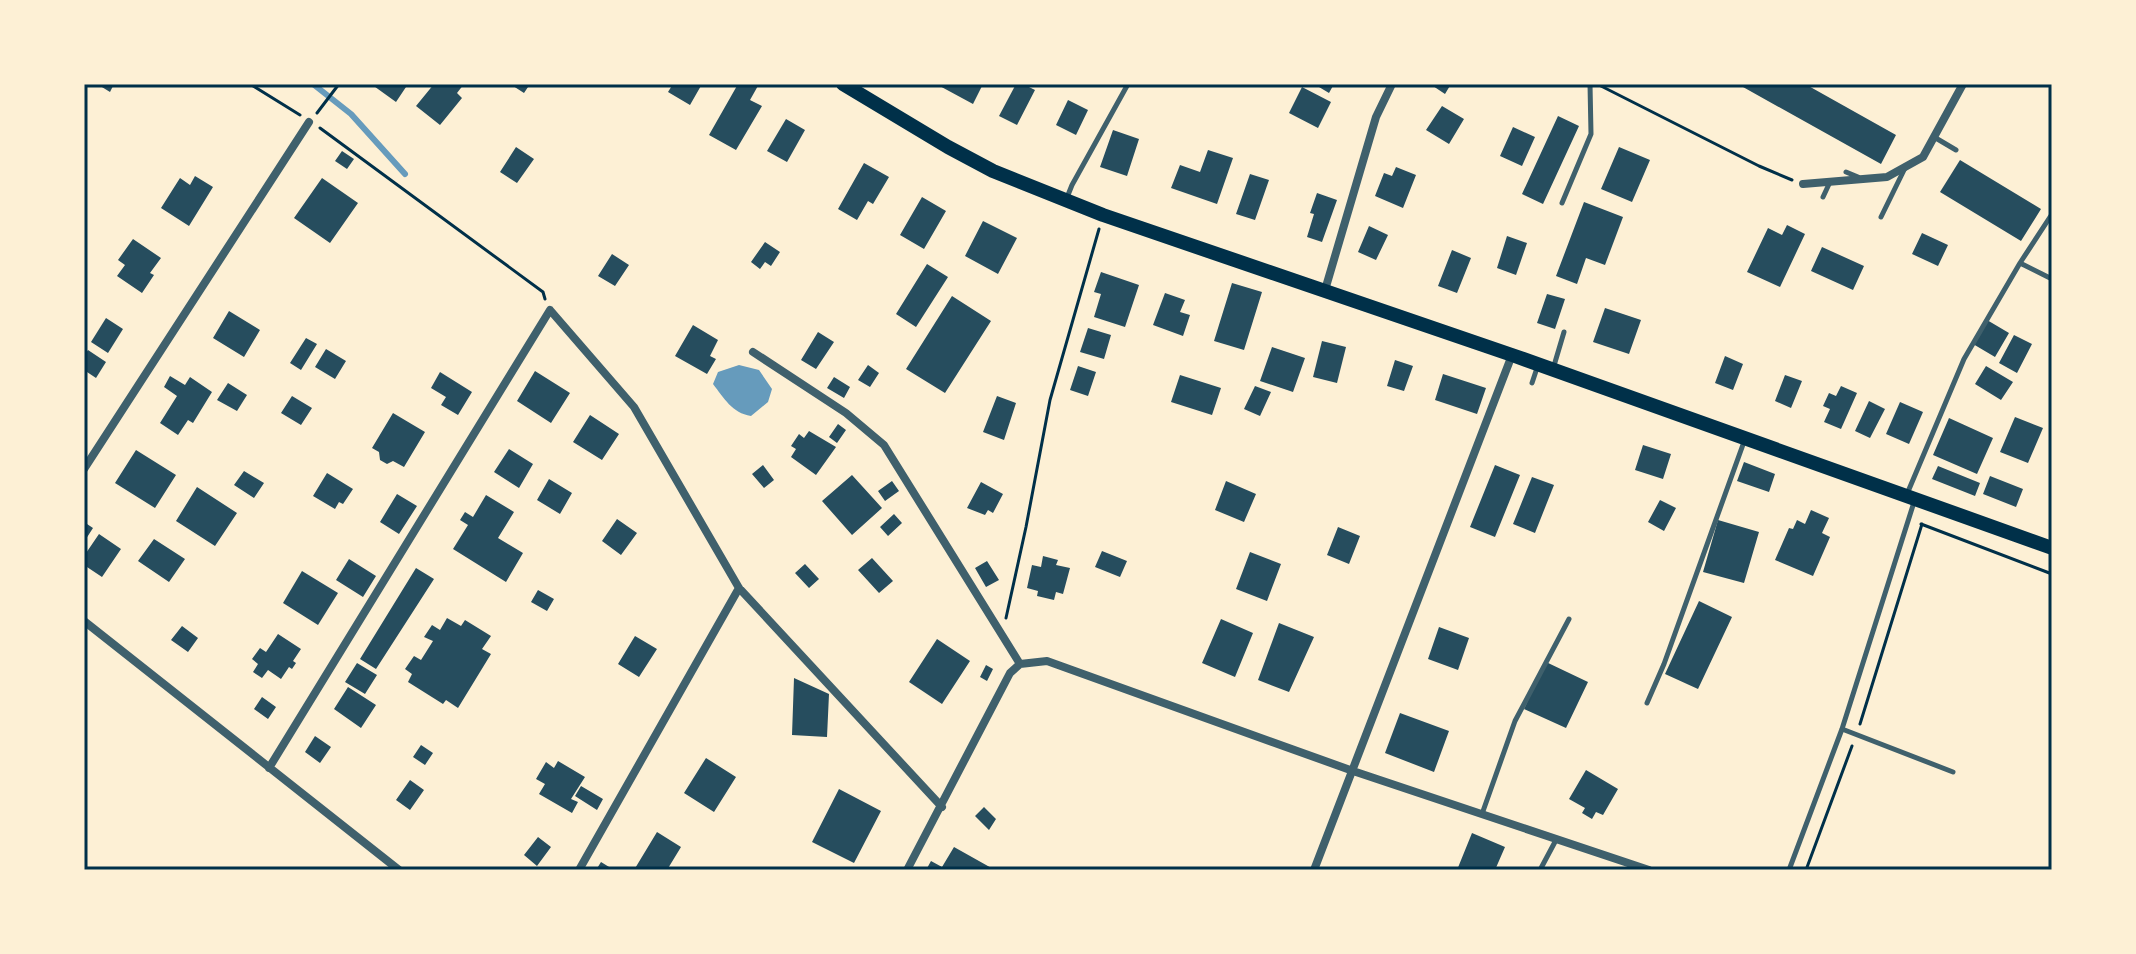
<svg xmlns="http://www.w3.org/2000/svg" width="2136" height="954" font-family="Montserrat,sans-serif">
<rect width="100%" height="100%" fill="#fdf0d5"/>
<!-- water -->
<path fill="#669bbc" d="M739,365L759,370L772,389L768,402L751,416C732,413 724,398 713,384L718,372Z"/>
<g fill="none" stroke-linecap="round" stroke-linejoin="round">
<!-- stream -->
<path stroke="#669bbc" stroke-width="6" d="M313,84L351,114L405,174"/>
</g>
<!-- building -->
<path fill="#264d5e" d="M97,84H114L110,92Z
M371,84H408L396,102Z
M434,84H464L457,93L462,98L440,125L416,106Z
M510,84H530L524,93Z
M673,84H702L690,105L668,92Z
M738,84H759L750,100L762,106L736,150L709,135Z
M936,84H983L973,104Z
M1016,84H1023L1035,90L1017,125L999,116Z
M1314,84H1334L1329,93Z
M1430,84H1451L1445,94Z
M1745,84H1805L1896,135L1881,164L1743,87Z
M1302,87L1331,102L1318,128L1289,113Z
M1068,100L1088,110L1076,135L1056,125Z
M1442,106L1464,119L1449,144L1426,130Z
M1558,116L1579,126L1543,204L1522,194Z
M786,119L805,130L787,162L767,151Z
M1513,127L1535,137L1522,166L1500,156Z
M1113,130L1139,139L1127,176L1100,167Z
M516,147L534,159L517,183L500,172Z
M1619,147L1650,160L1632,202L1601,189Z
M1208,150L1233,158L1217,204L1171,188L1180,165L1200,172Z
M342,151L354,159L347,169L335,161Z
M1960,160L2041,209L2021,241L1940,192Z
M864,163L889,177L873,204L868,201L857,220L838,209Z
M1396,167L1416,175L1403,208L1375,196L1384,173L1392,176Z
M1250,174L1269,180L1255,220L1236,214Z
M195,176L213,187L189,226L161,208L180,178L190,185Z
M322,178L358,203L330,243L294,218Z
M1317,193L1337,200L1322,242L1307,237L1314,214L1310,213Z
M922,197L946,211L924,249L900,235Z
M1584,202L1623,217L1605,265L1586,258L1577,284L1556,276Z
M983,221L1017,238L998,274L965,256Z
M1787,225L1805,234L1780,287L1747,272L1768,228L1782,235Z
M1369,226L1388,235L1376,260L1358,252Z
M1922,233L1948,245L1938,266L1912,254Z
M1507,236L1527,243L1516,275L1497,268Z
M133,239L161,258L150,273L154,275L142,293L117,276L125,265L118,260Z
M765,242L780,252L771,266L765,262L760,269L751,262Z
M1822,247L1864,266L1853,290L1811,271Z
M1452,250L1471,258L1457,293L1438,286Z
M612,254L629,265L615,286L598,276Z
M927,264L948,277L916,327L896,314Z
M1101,272L1139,285L1125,327L1094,317L1101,294L1094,292Z
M1232,283L1262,292L1244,350L1214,341Z
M1165,293L1185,300L1180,312L1190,315L1183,336L1153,325Z
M1547,294L1565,299L1555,329L1537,323Z
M952,296L991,321L945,393L906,369Z
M1605,308L1641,320L1629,354L1593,342Z
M229,311L260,330L244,357L213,338Z
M106,318L123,329L108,353L91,342Z
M1987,320L2009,333L1995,357L1973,344Z
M693,325L718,340L710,356L716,359L707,374L675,356Z
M1088,328L1111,335L1104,359L1080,352Z
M818,332L834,342L816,369L801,360Z
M2014,335L2032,344L2017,373L1999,363Z
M306,338L317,344L301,370L290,363Z
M1322,341L1346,347L1337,383L1313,377Z
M1272,347L1305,358L1293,392L1260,381Z
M326,349L346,361L335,379L315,367Z
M88,350L106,362L96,378L84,370V356Z
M1725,356L1743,364L1733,390L1715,383Z
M1395,360L1413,366L1404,391L1387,386Z
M868,365L879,373L870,387L858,380Z
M1078,366L1096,372L1088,396L1070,390Z
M1986,366L2013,382L2001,400L1975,384Z
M535,371L570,393L551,423L517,401Z
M440,372L472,392L458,415L441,405L446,397L431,388Z
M1443,374L1486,388L1477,414L1435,400Z
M1180,375L1221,388L1212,415L1171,402Z
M1785,375L1802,381L1791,408L1775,401Z
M170,376L185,385L190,377L212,392L193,423L188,420L178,435L160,423L177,396L164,387Z
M834,377L850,387L844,398L827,388Z
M228,383L247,395L237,411L217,400Z
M1255,386L1271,392L1260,416L1244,409Z
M1841,386L1857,393L1841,429L1824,422L1830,409L1823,406L1829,393L1836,396Z
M292,396L312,408L301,425L281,413Z
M997,396L1016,403L1004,440L983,432Z
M1869,401L1885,409L1870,438L1855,431Z
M1900,402L1923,412L1909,444L1886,434Z
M393,413L425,432L404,467L393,461L387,464L380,460L379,452L372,448Z
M590,415L619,434L602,460L573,442Z
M2015,417L2043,428L2028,463L2000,452Z
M1949,418L1993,438L1977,474L1933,455Z
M838,424L846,430L837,443L829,437Z
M809,431L836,447L816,475L791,457L796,449L791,446L799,434L804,438Z
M1643,445L1671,454L1663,479L1635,470Z
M509,449L533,464L519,488L494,472Z
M136,450L176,475L155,508L115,483Z
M1744,462L1775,474L1769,492L1737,481Z
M763,465L774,480L764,488L752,474Z
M1495,465L1520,475L1495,537L1470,527Z
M1938,466L1980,483L1975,496L1932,479Z
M244,471L264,483L254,498L234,485Z
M327,473L353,489L343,504L339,502L335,509L313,496Z
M852,475L882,508L852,535L822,501Z
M1990,476L2023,489L2016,507L1983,494Z
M1532,477L1554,485L1535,533L1513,524Z
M549,479L572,493L560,514L537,500Z
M892,481L899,491L885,501L878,491Z
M1226,481L1256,494L1244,522L1215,510Z
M981,482L1003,494L993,513L988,510L985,515L967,508Z
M197,487L237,513L215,546L176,521Z
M397,494L417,506L399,534L380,522Z
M486,495L514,512L498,538L523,553L506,582L453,549L468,525L460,520L465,512L473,517Z
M1660,500L1676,508L1664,531L1648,522Z
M1811,510L1829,518L1822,533L1830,537L1813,576L1775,560L1789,528L1793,529L1797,520L1805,524Z
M894,514L902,523L888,536L880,527Z
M617,519L637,533L621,555L602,541Z
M1718,520L1759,532L1744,583L1703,572Z
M84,522L93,528L84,542Z
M1338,527L1360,536L1349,564L1327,555Z
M99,534L121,549L102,577L84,565V556Z
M154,539L185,559L169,582L138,561Z
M1102,551L1127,561L1120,577L1095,567Z
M1250,552L1281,564L1267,601L1236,589Z
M1043,556L1058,560L1056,565L1070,568L1063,594L1056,592L1054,600L1037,596L1038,591L1027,588L1032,565L1041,567Z
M872,558L893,581L879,593L858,570Z
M349,559L376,576L363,597L336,580Z
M987,561L999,580L986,587L975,568Z
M805,564L819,579L809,588L795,573Z
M416,568L434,579L376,669L360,659Z
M302,571L338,593L318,625L283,603Z
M538,590L554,599L547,611L531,602Z
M1699,601L1732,617L1698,689L1665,674Z
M447,618L461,626L465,620L491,636L482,649L491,654L458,708L446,700L443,704L408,682L412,674L405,669L414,656L421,660L433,641L424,637L432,625L440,630Z
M1221,619L1253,633L1235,677L1202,663Z
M1279,623L1314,637L1289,692L1258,680Z
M182,626L198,638L188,652L171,640Z
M1439,627L1469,638L1458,670L1428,659Z
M278,634L301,649L293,661L296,663L292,669L289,667L281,679L268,670L262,678L253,672L258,664L252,659L260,648L266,652Z
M635,636L657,649L639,677L618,664Z
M937,639L970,661L942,704L909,682Z
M1546,662L1588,682L1566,728L1524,709Z
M357,663L377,675L365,694L345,682Z
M986,665L993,669L987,681L980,677Z
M794,678L829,694L827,737L792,735Z
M348,687L376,705L361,728L334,709Z
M262,697L276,707L268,719L254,709Z
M1400,713L1449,731L1434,772L1385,753Z
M315,736L331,747L320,763L305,752Z
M421,745L433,753L425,765L413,757Z
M706,758L736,777L714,812L684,793Z
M558,761L585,777L571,799L578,802L572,813L539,794L545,784L536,779L546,762L554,768Z
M1586,770L1618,789L1603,815L1596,812L1592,819L1582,813L1585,808L1569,799Z
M410,780L424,790L410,810L396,800Z
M581,786L603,799L597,810L575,796Z
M839,789L881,811L854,863L812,842Z
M984,807L996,819L989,830L975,816Z
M657,832L681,847L667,870H634Z
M1472,833L1505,847L1495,870H1457Z
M538,837L551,847L537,866L524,855Z
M954,847L995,870H926L931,861L942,867Z
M601,862L614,870H596Z"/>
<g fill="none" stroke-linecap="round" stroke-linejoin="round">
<!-- path -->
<path stroke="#003049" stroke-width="3" d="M250,84L300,115
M1601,86L1759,166L1792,180
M317,113L339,84
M320,128L543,292L545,299
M1921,524L2052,574
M1006,618L1026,527L1050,400L1099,229
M1860,724L1922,524
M1806,870L1852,746"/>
<!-- service -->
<path stroke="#3f606c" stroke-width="5" d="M1934,137L1956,150
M1846,172L1858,177
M1823,197L1830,182
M1066,200L1072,185L1128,84
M1562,203L1591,134L1590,84
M2052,214L2020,263L2052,279
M1881,217L1905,168
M1553,369L1564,332
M1532,383L1538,365
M1907,494L1964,359L2020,263
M1647,703L1664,664L1745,439
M1842,729L1953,772
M1482,814L1515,721L1569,619
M1540,870L1556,840
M1789,870L1842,729L1915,499"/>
<!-- minor -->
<path stroke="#3f606c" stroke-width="8" d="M1803,184L1887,177L1923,157L1963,84
M1325,290L1376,117L1392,84
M753,352L846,413L884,445L1020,664
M84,469L309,122
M84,621L399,870
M1020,664L1047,661L1353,771L1649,870
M269,768L550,310L634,407L739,588L942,807
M579,870L739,588
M907,870L1010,673L1020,664
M1314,870L1512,355"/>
<!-- secondary -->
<path stroke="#003049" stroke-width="14" d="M843,84L948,147L993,171L1103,215L1512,355L2052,548"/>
</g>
<!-- border -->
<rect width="2136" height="954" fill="none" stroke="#fdf0d5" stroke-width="172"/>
<rect x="86" y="86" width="1964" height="782" fill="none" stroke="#003049" stroke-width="3"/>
</svg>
